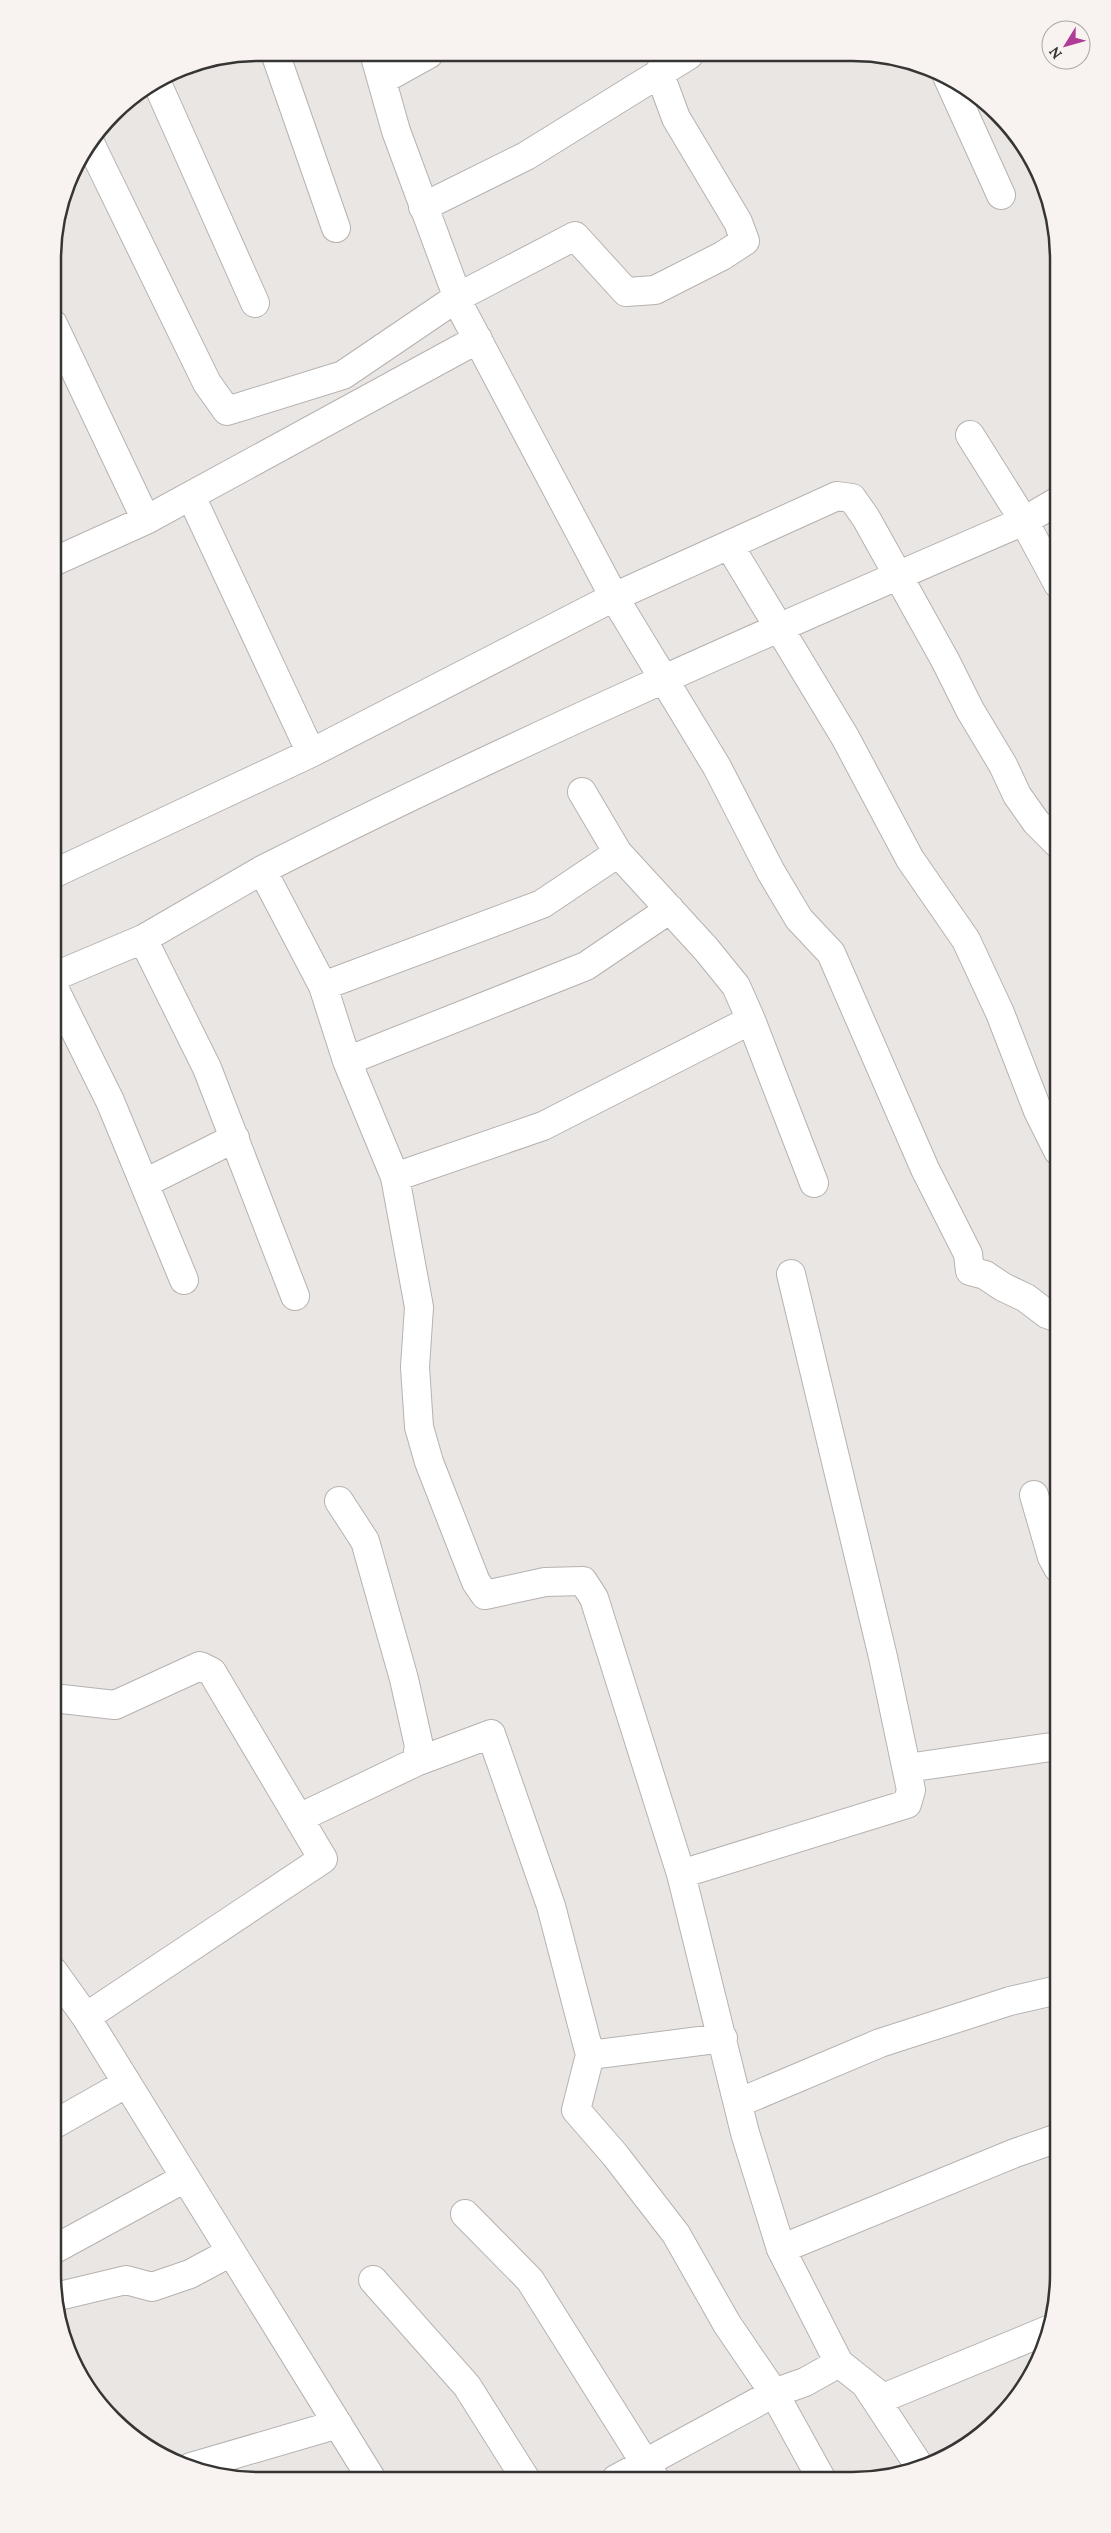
<svg xmlns="http://www.w3.org/2000/svg" width="1111" height="2533" font-family="Lora,serif">
<rect width="100%" height="100%" fill="#eae6e4"/>
<g fill="none" stroke-linecap="round" stroke-linejoin="round">
<defs>
<path id="minor" d="M275,53L336,228
M374,53L396,131L463,312L614,597L717,767L771,872L799,919L831,953L925,1169L968,1254L970,1271L985,1275L1003,1287L1026,1298L1047,1314L1058,1318
M947,76L1001,195
M382,80L429,54
M157,83L255,303
M91,145L207,383L227,411L343,375L458,297L575,236L626,292L655,290L722,256L745,241L738,222L676,118L659,72
M423,207L526,156L689,55
M53,324L146,520
M970,435L1024,521L1058,584
M191,496L311,753
M729,545L845,737L910,859L966,940L1000,1013L1038,1111L1058,1151
M53,562L146,520L478,339
M582,792L618,853L706,949L736,986L751,1020
M53,874L311,753L614,597L837,496L852,498L866,518L945,660L970,710L1003,765L1017,795L1036,822L1058,844
M143,939L207,1068L295,1296
M53,977L143,939L262,870
M53,986L110,1101L184,1280
M323,986L542,904L618,853
M347,1061L586,966L670,909
M395,1177L543,1126L751,1020L814,1183
M145,1183L235,1138
M791,1274L883,1657L911,1790L907,1804L681,1874L745,2133L781,2249L839,2363
M1034,1495L1052,1557L1058,1568
M53,1698L115,1705L200,1666L212,1672L323,1859L86,2017
M416,1762L491,1734L551,1906L590,2055L723,2038
M907,1768L1058,1746
M299,1818L416,1762L419,1746L404,1679L365,1541L339,1501
M681,1874L594,1598L583,1581L545,1582L485,1595L476,1582L429,1462L419,1427L415,1367L419,1307L395,1177L347,1061L323,986L262,870C511,744 767,632 1024,521L1058,501
M53,1971L86,2017L371,2478
M590,2055L576,2110L615,2155L676,2234L727,2324L774,2393L822,2480
M738,2103L880,2043L1010,2001L1058,1990
M53,2125L127,2083
M465,2214L530,2280L655,2479
M781,2249L1015,2153L1058,2138
M53,2250L185,2178
M373,2280L467,2386L525,2478
M55,2297L126,2280L152,2287L190,2274L231,2252
M866,2385L920,2467
M191,2467L338,2424
M616,2479L774,2393L805,2382L839,2363L883,2398L1048,2330"/>
</defs>
<!-- minor casing -->
<use href="#minor" stroke="#b6b2b0" stroke-width="30"/>
<!-- minor -->
<use href="#minor" stroke="#fff" stroke-width="28"/>
</g>
<!-- crop -->
<path d="M0 0H1111V2533H0ZM259 61H852A198 198 0 0 1 1050 259V2274A198 198 0 0 1 852 2472H259A198 198 0 0 1 61 2274V259A198 198 0 0 1 259 61Z" fill="#f8f3f1" fill-rule="evenodd"/>
<path fill="none" stroke="#363534" stroke-width="2.5" d="M259 61H852A198 198 0 0 1 1050 259V2274A198 198 0 0 1 852 2472H259A198 198 0 0 1 61 2274V259A198 198 0 0 1 259 61Z"/>
<!-- north arrow -->
<g transform="translate(1066 45) rotate(233)"><circle r="24" fill="#f8f3f1" stroke="#aaa7a5"/>
<path d="M0-4L9 19L0 12L-9 19Z" fill="#b03c95"/>
<text y="-8" font-size="14" font-weight="bold" text-anchor="middle" fill="#363534">N</text>
</g>
</svg>
